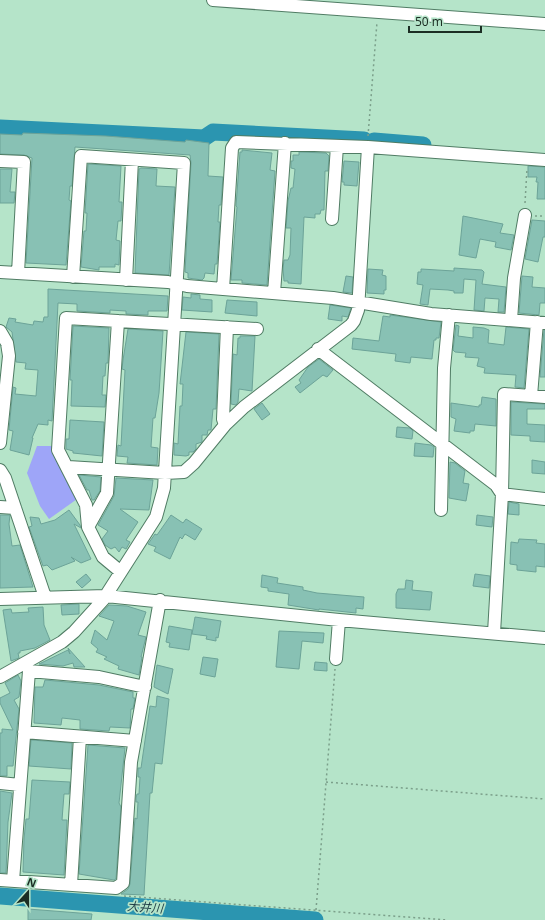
<svg xmlns="http://www.w3.org/2000/svg" width="545" height="920" font-family="'Noto Sans','Noto Sans JP',sans-serif">
<rect width="100%" height="100%" fill="#b5e4c9"/>
<!-- green -->
<path fill="#9ea5f8" d="M37,446H52L80,497L49,519L40,506L27,473Z"/>
<g fill="none" stroke-linecap="round" stroke-linejoin="round">
<!-- river -->
<path stroke="#2b95b0" stroke-width="17" d="M0,128L204,138L213,132L364,140
M374,141L423,145
M0,896L315,920"/>
</g>
<!-- building -->
<path fill="#88c1b4" stroke="#6ca398" d="M23,133L106,136L185,142L186,140L209,143L208,176L223,177L221,205H219L218,222H220L217,264H215L214,274L205,273L204,278L202,280L188,278V273L185,272L191,163L190,155L75,147L72,186H70L69,200L71,201L66,265L26,263L32,158L24,155L0,154V134L22,135Z
M242,150L272,153L270,170L275,171L267,285L242,283V280H231L237,207L236,206L240,152H242Z
M299,152L326,153L329,156L328,171H325L324,210H321L320,214H315V218L304,217L301,284L288,283V281H284L283,269L284,260H288L290,255L291,228H286L288,201L291,188H293L295,169L291,168V161H293V155H299Z
M344,161L359,162L357,186L344,185V182H342Z
M88,164L121,166L119,202H122L121,221H118L116,240L120,241L119,265L115,264V267H99V270L81,267L84,231H86L87,213H85Z
M528,166L545,167V199H537L538,182H536L537,177H528Z
M141,168L157,169L156,186L175,187L169,275L135,273L139,169Z
M0,169H12L10,192H15L14,203H0Z
M463,216L503,224L500,233L514,235L511,250L495,247L496,242L480,239L476,258L459,255Z
M532,220L545,221V237H543L538,262L525,259Z
M454,268L482,270L484,272L482,284L506,287L504,312H498L499,299L485,298L484,311L474,310L476,280L464,279L463,293H454V291L448,290L430,289L428,305L420,304L423,285L417,284L418,272H421V269L454,271Z
M368,269L383,270L382,275L386,276V290H384V294L367,293Z
M346,276L353,277L352,293L343,292Z
M522,276L533,277L532,287L545,288V303H540L539,315L519,313Z
M48,289L168,296L167,311H148V315L126,314V311L110,310V313L77,311V304L58,303L52,421L48,420V425L38,424L32,438H33L29,455L10,450L13,431L9,430L13,387L16,388L15,394L36,396L38,370L25,369L26,363L16,362L12,332L6,327L9,318L16,319L15,322L33,325L34,321L43,322L44,317H48Z
M191,294L200,295V299L212,300V312L182,310L183,297L191,298Z
M227,300L257,302V316L225,313Z
M330,305L351,308L348,317L342,316V321L328,319Z
M390,315L441,322L439,338H436V340H434L432,359L411,357L410,363L395,361L396,354L352,349L353,338L379,341L383,316L390,317Z
M456,325L459,326L458,336L473,338V327L484,328L489,330L488,343L504,345L506,327L529,329L524,388L515,387L516,375L484,373L485,368L477,366L479,358L465,357L466,353L455,352L453,350Z
M73,326L109,328L108,363H106L105,376H103L102,395H106L105,407L71,406L72,380H70Z
M128,329L163,331L159,393L155,418H153L151,447L158,448L157,465L127,463L128,457L117,456L118,445L121,446L125,370L122,369L123,360Z
M544,330H545V377H540Z
M186,332L219,334L216,409H213L211,430H208L207,435H202V442L196,444V449L193,452H189V455L186,456L174,455V443L178,444L180,406H182L183,384H180Z
M240,336H255L252,391L239,389L238,402L236,405L231,404L233,354L237,355L238,338H240Z
M319,359L333,370L327,377L323,375L300,393L295,387L301,383L299,380L308,367Z
M482,397L496,399V426L475,424L474,431H470V433L454,431L456,419L451,417V403L479,407V405H481Z
M511,402L545,404V409H527V424L545,425V442L530,441V436L511,435Z
M262,403L270,414L262,420L254,409Z
M70,420L104,422L102,456L73,453V451L66,449V439H69Z
M397,427L410,428L413,431L412,439L396,437Z
M415,443L431,445L434,447L433,457L414,456Z
M532,460L545,462V474L532,473Z
M450,462L455,463L465,471L463,483L469,484L466,501L449,498Z
M79,475L101,477L100,491L94,500H92L89,490H87Z
M116,478L153,480L149,510L120,509L138,522L126,540L130,542L126,549L122,547L119,552L115,547L111,549L105,545L102,539L108,531L98,525L114,496Z
M509,502L519,504V515L508,514Z
M69,510L80,525L81,528L74,524L91,559L81,563L71,557L75,561L52,570L47,565L43,566L29,527L32,526L30,517L39,518L41,524L55,520Z
M0,515H10L9,524L12,546L20,545L33,587L0,588Z
M171,515L183,523L186,519L202,529L195,540L185,534L182,539L180,537L170,559L154,551L156,547L148,544L155,534L157,535Z
M477,515L493,517L492,527L476,525Z
M519,539L537,540L536,543L545,544V567L536,566V572L517,570V565L510,564L511,542L518,543Z
M86,574L91,580L82,588L76,582Z
M475,574L490,576L489,588L473,586Z
M262,575L278,578L277,583L303,587V590L317,593L364,597L363,609L356,608V613L319,609V610L288,605L289,594L268,591V588L261,587Z
M406,580L413,581L412,590L432,592L430,610L396,608V594L398,589H405Z
M79,604V614L62,615L61,605Z
M109,605L127,606L146,612L138,635L146,637L141,657H142L139,675L118,669L119,666L104,659L107,657L96,652L98,649L91,643L95,630L107,640L114,621L99,616Z
M43,607L44,625L50,640L35,648L20,651V653H18L19,658L11,661L3,610L11,609L12,613L29,612L28,608Z
M195,617L221,621L218,638L216,637V641L206,639L207,636L192,634Z
M169,626L192,630L189,650L169,647L170,643L166,642Z
M279,631L324,633L323,643L302,641L299,669L276,667Z
M68,648L85,667H74L73,663L63,666L39,664L68,650L70,654Z
M203,657L218,659L215,677L200,674Z
M315,662L327,663V671L314,670Z
M157,665L173,669L168,694L154,687Z
M18,675L21,681L19,697L14,700L19,709L13,766H7V776H0V733H2V729L13,730L0,703V698L10,693L5,683Z
M45,680L99,685L133,692V698H135L133,709H131L130,728L110,727L109,731L80,729V720L62,718L61,725L34,723L35,687H43Z
M157,696L169,699L162,764L155,763L152,793H150L144,895L121,894L128,889L130,884L135,818L137,819L138,802H136V798L137,794H139L140,777H138V768H141L150,706L156,707Z
M31,740L72,743L71,769L29,766Z
M88,745L125,748L119,803L121,807L116,879L114,880L79,874Z
M32,780L70,782L69,794H64L62,820H67L64,875L23,872L24,839L26,819H29Z
M0,791L12,793L8,822L6,873H0Z
M28,909L92,914L91,920H28Z"/>
<g fill="none" stroke-linecap="round" stroke-linejoin="round">
<defs>
<path id="minor" d="M213,0L545,24
M0,161L24,162L18,273
M332,219L337,146
M0,272L168,282L187,286L333,298L431,314L545,323
M126,280L132,160
M223,289L232,148L236,142L368,147L545,160
M274,293L285,143
M511,320L514,278L525,215
M118,321L107,493L88,527L103,557L121,572
M0,331L7,343L9,356L0,443
M318,349L496,485L502,494
M531,396L537,322
M225,425L223,419L227,327
M68,467L165,473L184,472L194,463L225,425L244,407L351,325L354,321L358,310L368,147
M0,470L5,478L45,597
M502,494L504,394L545,397
M0,507L15,508
M441,510L444,368L449,315
M88,527L86,505L58,450L66,318L257,329
M0,599L106,596L339,620L545,638
M494,633L502,494L545,499
M336,659L339,620
M0,677L62,642L74,632L103,600L156,517L164,488L184,163L81,156L73,277
M24,732L135,741
M0,783L20,785
M0,880L116,888L123,883L131,762L160,600
M13,881L29,671L99,677L145,687
M71,885L80,737"/>
</defs>
<!-- minor casing -->
<use href="#minor" stroke="#507c64" stroke-width="14"/>
<!-- path -->
<path stroke="#7b9f8a" stroke-width="1.5" stroke-dasharray="2 3" stroke-linecap="butt" d="M368,136L377,22
M525,203L527,169
M535,216H545
M326,782L545,799
M124,896L447,920
M316,910L335,669"/>
<!-- minor -->
<use href="#minor" stroke="#fff" stroke-width="12"/>
</g>
<g text-anchor="middle" dominant-baseline="central" stroke-width="3.5" stroke-linejoin="round" paint-order="stroke">
<!-- water labels -->
<g font-size="12" font-style="italic" fill="#1e3c45" stroke="#b5e4c9">
<text transform="translate(145 907) rotate(4)">大井川</text>
</g>
</g>
<!-- north arrow -->
<g transform="translate(28 892) rotate(21)" stroke="#b5e4c9" stroke-width="3" paint-order="stroke">
<path d="M0-3L7 15L0 10L-7 15Z" fill="#1c2e24"/>
<text y="-6" font-size="11" font-weight="bold" text-anchor="middle" fill="#1c2e24">N</text>
</g>
<!-- scale -->
<path d="M409 26v6h72v-6" fill="none" stroke="#1c2e24" stroke-width="2"/>
<text x="415" y="26" font-size="12" fill="#1c2e24" stroke="#b5e4c9" stroke-width="3" paint-order="stroke">50 m</text>
</svg>
